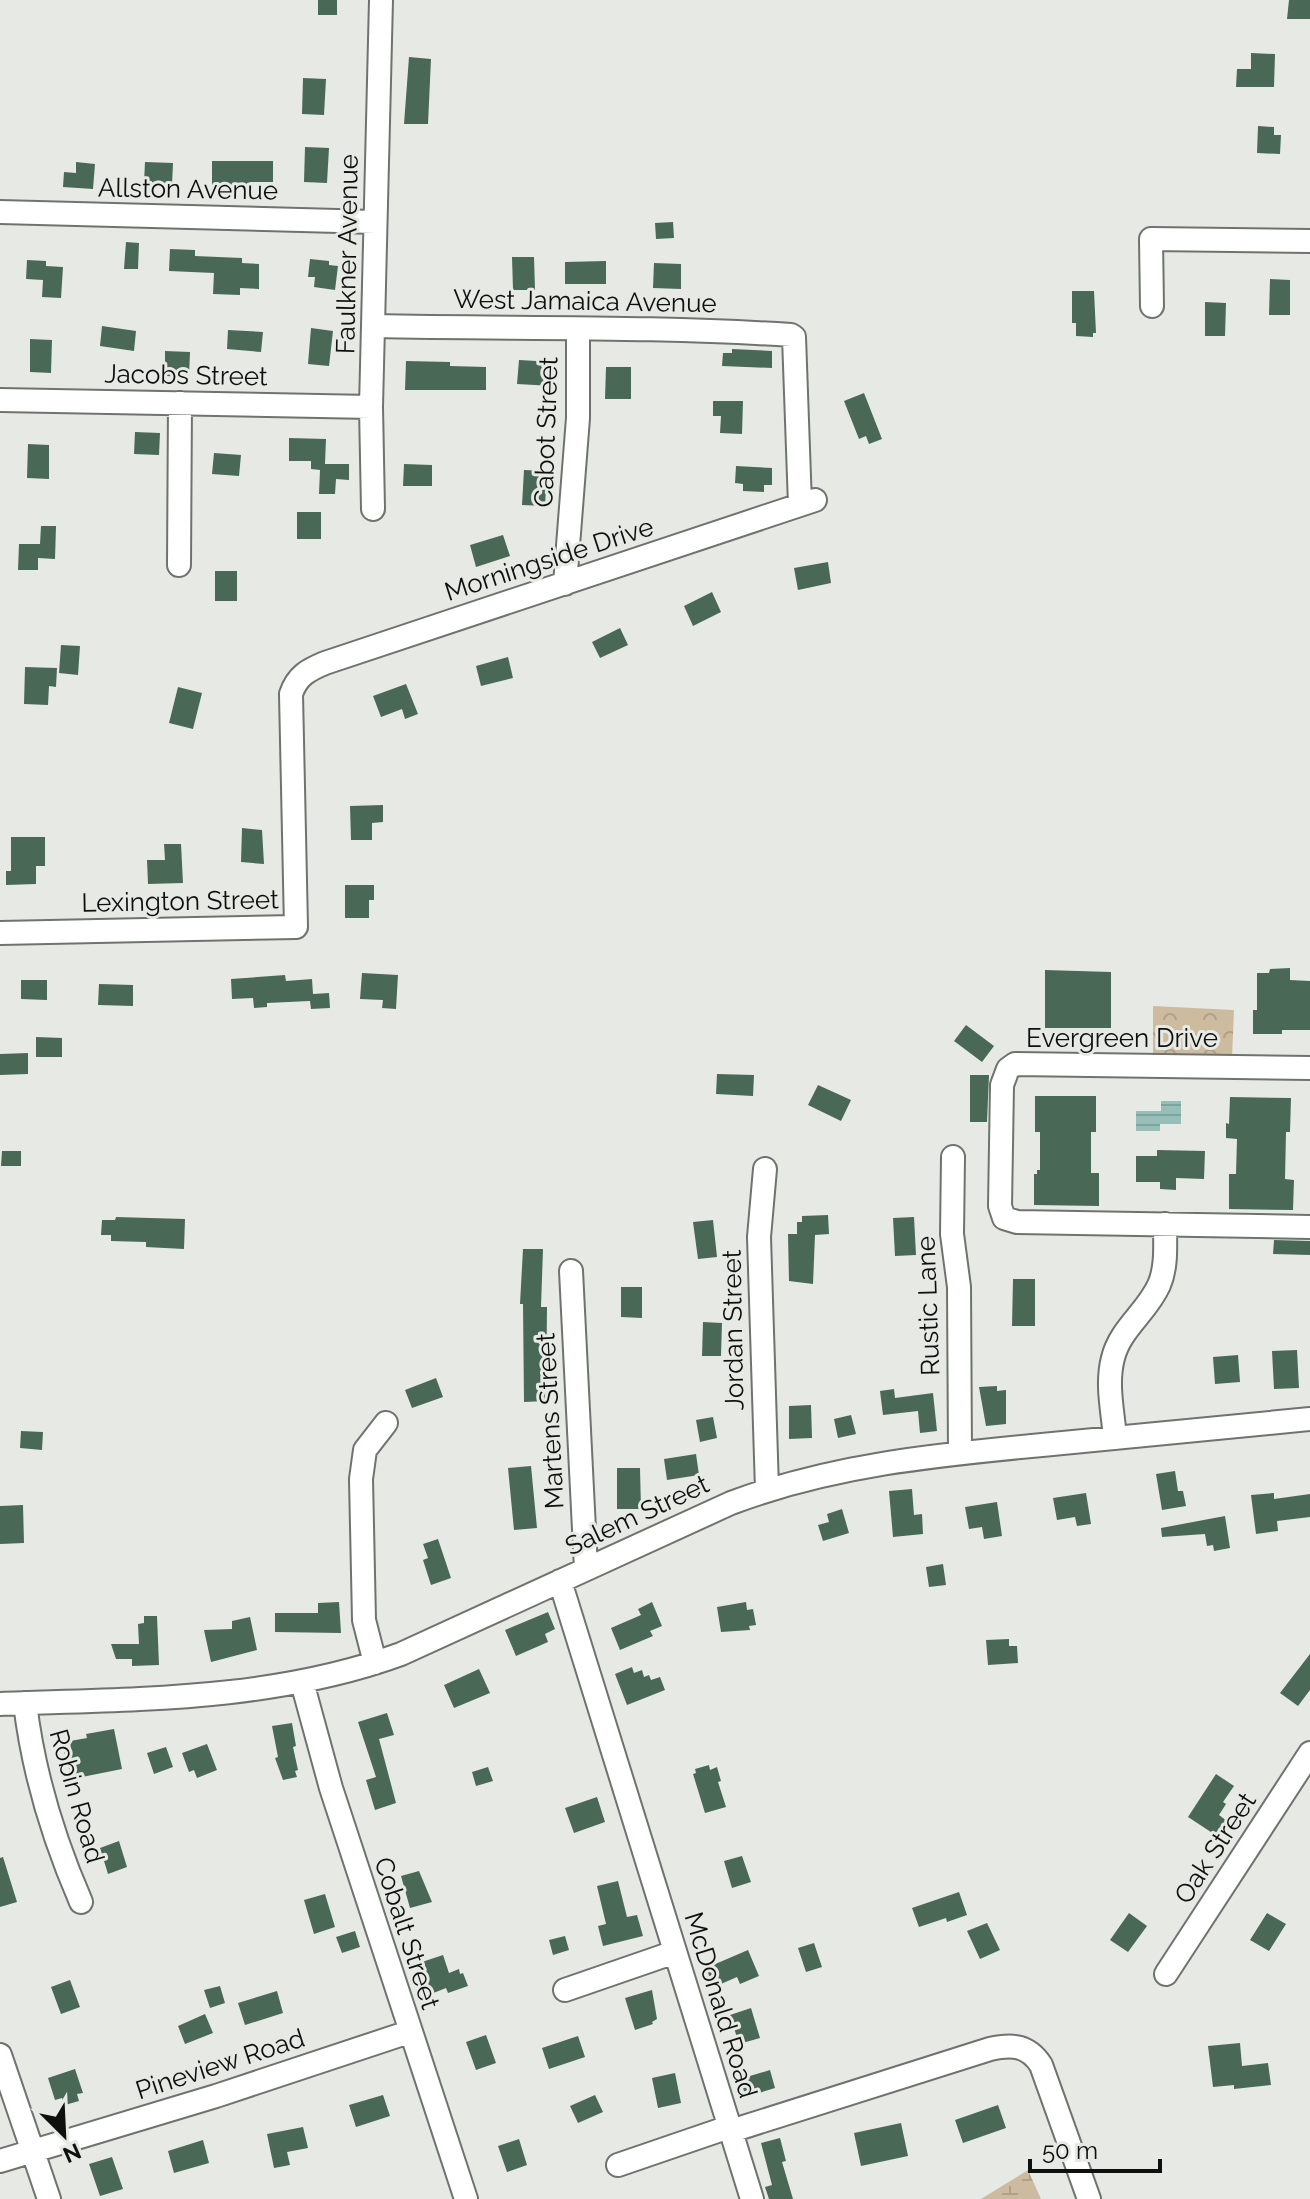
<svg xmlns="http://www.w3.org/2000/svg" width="1310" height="2199" font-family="Raleway,sans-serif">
<defs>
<pattern id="wetland-marsh" width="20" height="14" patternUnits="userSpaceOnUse" patternTransform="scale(2)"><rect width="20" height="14" fill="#cdbba0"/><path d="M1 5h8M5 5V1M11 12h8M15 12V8" fill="none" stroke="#afa089"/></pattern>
<pattern id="park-crowns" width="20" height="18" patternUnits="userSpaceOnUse" patternTransform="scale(2)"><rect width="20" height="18" fill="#cdbba0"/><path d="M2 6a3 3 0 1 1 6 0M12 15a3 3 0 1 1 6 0" fill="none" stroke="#afa089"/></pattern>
<pattern id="water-rules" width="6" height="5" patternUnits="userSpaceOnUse" patternTransform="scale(2)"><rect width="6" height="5" fill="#95bfb8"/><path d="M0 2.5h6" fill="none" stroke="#7fa39d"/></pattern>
</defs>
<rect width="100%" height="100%" fill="#e7eae4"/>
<!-- wetland -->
<path fill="url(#wetland-marsh)" d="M1028,2170L1041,2199H981Z"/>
<!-- park -->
<path fill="url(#park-crowns)" d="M1153,1006L1234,1010L1232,1058L1153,1059Z"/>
<!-- water -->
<path fill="url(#water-rules)" d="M1161,1101H1181V1124H1160V1131H1136V1111H1161Z"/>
<!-- building -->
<path fill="#4a6856" d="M318,0H337V15H318Z
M1289,0H1310V19H1287Z
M1251,53L1275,54L1274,87H1236L1237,69H1251Z
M409,57L431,59L428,124H404Z
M303,78L326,79L324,115L302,114Z
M1258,126L1274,127V135H1281L1280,154L1257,153Z
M305,147L329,148L327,183L304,182Z
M212,161H273V182H250V185L212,186Z
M76,162L95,164L93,189L63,187L64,172L76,173Z
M145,162L173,163L172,185L144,183Z
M673,222L674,238L656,239L655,223Z
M126,242L139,243L138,269H124Z
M170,249L195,250V256L242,258V263L259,264V289L240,288V295L213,294L214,273L169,271Z
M512,257H534L535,290H513Z
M310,259L329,261V265L338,266L335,290L314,287L315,277H308Z
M27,260L46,261V266L63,267L61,298L42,297L43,280L26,279Z
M606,261V284H565V262Z
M654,263L681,264V289L653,288Z
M1270,279L1290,280V315H1269Z
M1072,291H1094L1096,333H1093V337L1076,336V323H1072Z
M1205,302L1226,303L1225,336H1205Z
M102,326L136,331L134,351L100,346Z
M311,328L333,331L329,366L308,364Z
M228,330L263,332L261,352L227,349Z
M30,339L52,340L51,373L30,372Z
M732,349L772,351V368L722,366L723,353H732Z
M165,351L190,352L189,377L165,376Z
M519,360L554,362L553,386L517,384Z
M406,361L450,362V366L486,367V390H405Z
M606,367H631V399H605Z
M864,393L882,439L869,444L866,436L859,439L844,401Z
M713,401H743L742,434L720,433L721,416H713Z
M135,432L160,433L159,455L134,454Z
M289,438L326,439L325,464H349V480L336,479L335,494H319L320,470L311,469V461H289Z
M28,444L49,445V479L27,478Z
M214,453L241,455L239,476L212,474Z
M404,464L432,465V486H403Z
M736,466L772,468V485H764V492L743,491V484L735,483Z
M524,470L547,471L545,506L522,505Z
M297,512H321V539H297Z
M41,526H56L55,559L38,558V570H18L19,544H40Z
M503,535L510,556L476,567L470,545Z
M828,562L831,583L798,590L794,568Z
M215,571H237V601H215Z
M712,592L721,612L693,626L684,606Z
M620,628L628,645L600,658L592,642Z
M61,645L80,646L78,675L59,673Z
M508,657L513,678L481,686L476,666Z
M25,667L57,668L56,687L49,686L48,705L24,704Z
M406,684L418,714L405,719L402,709L381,717L373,696Z
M178,687L202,693L193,729L169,723Z
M383,805V822L372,823V840H351L350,806Z
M242,828L262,830L264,864L241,862Z
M11,837H45V866H36V884L6,885V871H11Z
M164,844H181L183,883L148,884L147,860H165Z
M345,885H374V900H369V918H345Z
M1290,968V980L1310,981V1030H1282V1034H1253V1010H1257V973H1269L1270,969Z
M1045,970L1111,972V1028H1045Z
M362,973L398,975L396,1009L382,1008L383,1000L360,999Z
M285,975L286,981L312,979L313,994L329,993L330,1008L311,1009L310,1001L267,1003V1007L254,1008L253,998L232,999L231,979Z
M21,980H47V1000L21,999Z
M99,984L133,985V1006L98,1005Z
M966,1025L994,1046L982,1062L954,1041Z
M36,1037L62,1038V1057H36Z
M28,1053V1074L0,1075V1054Z
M717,1074L754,1075L753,1096L716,1094Z
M970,1075H989L987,1122H970Z
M818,1085L851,1100L841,1121L808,1105Z
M1035,1096H1096V1132H1091V1173H1099V1206L1034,1205V1174H1037V1170H1040V1132H1035Z
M1230,1097L1291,1098L1290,1132H1286L1285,1179L1294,1180L1293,1210L1229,1209V1174H1236L1237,1139L1226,1138V1123L1229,1124Z
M1157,1150L1205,1151L1204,1179L1176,1178V1190L1160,1189V1182H1136V1156H1157Z
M2,1151H21V1166H1Z
M828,1215L829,1234L815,1235L813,1284L789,1281L788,1234H797V1222H802V1216Z
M116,1217L185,1219L184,1249L146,1247V1242L111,1241V1235H101L102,1220H115Z
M914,1217L916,1255L895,1256L893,1218Z
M713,1220L717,1257L698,1259L693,1222Z
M1274,1240L1310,1241V1255L1273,1254Z
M523,1249H543L541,1307H547L546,1401L524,1402L523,1304H520Z
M1013,1279H1035V1326H1012Z
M621,1287H642V1318L621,1317Z
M703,1322L722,1323L721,1356H702Z
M1297,1350L1299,1388L1274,1389L1272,1351Z
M1238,1355L1240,1382L1215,1384L1213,1357Z
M436,1378L443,1397L412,1408L405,1390Z
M997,1386V1391L1006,1390V1424L986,1426L979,1387Z
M894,1389L895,1398L933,1393L937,1431L920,1433L918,1411L883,1415L880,1391Z
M811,1405L812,1438L789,1439V1406Z
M851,1415L856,1434L838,1438L834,1419Z
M713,1417L717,1438L700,1442L696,1420Z
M21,1431L43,1432L42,1450L20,1448Z
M696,1454L699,1475L667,1480L664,1459Z
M531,1466L537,1528L514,1530L508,1468Z
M617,1468H640L641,1509H617Z
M1175,1471L1178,1491H1183L1186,1506L1162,1510L1156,1474Z
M912,1489L914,1515L922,1514L923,1534L893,1537L889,1491Z
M1086,1493L1091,1524L1077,1526L1075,1517L1057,1520L1053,1498Z
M1274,1493V1499L1310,1494V1517L1277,1521L1278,1531L1256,1534L1251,1495Z
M997,1502L1002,1536L984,1539L982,1527L969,1529L965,1507Z
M23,1505L24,1543L0,1544V1506Z
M842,1509L849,1533L823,1541L818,1525L829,1522L827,1514Z
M1225,1516L1230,1548L1214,1551L1213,1545L1207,1546L1205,1534L1162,1537L1161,1528Z
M438,1539L451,1578L431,1585L423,1560L428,1558L423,1544Z
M943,1564L946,1585L929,1587L926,1567Z
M339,1602L341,1633L275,1632V1613H318V1603Z
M652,1602L662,1626L650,1631L653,1636L620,1650L611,1628L641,1615L638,1609Z
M746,1602L747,1610L753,1609L756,1625L749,1626L750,1630L721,1632L717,1607Z
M548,1612L555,1629L545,1634L548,1642L516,1656L505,1630Z
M144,1616H157L159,1665L132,1666V1659H116L111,1644H139L138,1624L144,1623Z
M250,1617L257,1650L211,1662L204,1630L232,1629V1621Z
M1009,1639V1646H1017L1018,1663L988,1665L986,1640Z
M1310,1654V1690L1298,1706L1280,1693Z
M632,1667L634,1673L642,1670L644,1677L649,1675L651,1680L660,1677L665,1690L627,1705L615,1674Z
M479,1669L490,1693L454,1708L444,1685Z
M387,1713L394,1735L379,1739L396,1803L375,1810L366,1780L376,1777L358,1722Z
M292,1723L296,1746L293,1747L298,1770L295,1771L297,1777L283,1780L275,1758L278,1757L272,1726Z
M114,1729L122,1769L72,1779L64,1751L71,1750L70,1741L87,1738L86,1734Z
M207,1744L217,1770L197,1778L194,1770L189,1772L182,1753Z
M166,1747L173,1767L154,1774L147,1753Z
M709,1765L710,1770L717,1767L721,1781L718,1782L726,1807L705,1813L693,1774L696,1773L695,1769Z
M488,1767L493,1781L476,1786L472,1772Z
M1216,1774L1234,1786L1223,1802L1226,1804L1219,1815L1227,1821L1217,1836L1188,1817Z
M597,1797L605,1822L574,1833L565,1808Z
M119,1841L127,1867L108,1874L100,1848Z
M742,1856L751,1882L732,1888L724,1861Z
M3,1857L17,1902L0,1907V1858Z
M419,1871L432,1902L410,1908L401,1876Z
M618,1881L627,1917L637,1915L643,1936L603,1946L598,1926L606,1924L597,1886Z
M959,1892L967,1915L947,1922L946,1918L919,1927L912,1908Z
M325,1894L335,1927L314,1934L304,1900Z
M1129,1913L1147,1926L1128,1952L1110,1940Z
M1267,1913L1286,1924L1269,1951L1250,1940Z
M987,1923L1000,1950L980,1959L967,1931Z
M355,1931L360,1947L342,1953L336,1937Z
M565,1936L569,1950L553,1955L549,1940Z
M814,1943L822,1967L806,1972L798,1948Z
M748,1950L759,1976L740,1984L737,1977L714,1987L706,1968Z
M443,1955L449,1973L459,1969L460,1974L463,1973L468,1986L448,1993L446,1988L431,1994L422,1962Z
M70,1980L80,2007L61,2014L51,1987Z
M220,1986L225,2003L210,2008L204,1990Z
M652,1990L657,2019L652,2022L653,2024L635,2030L625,1998Z
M277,1991L283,2013L245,2025L238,2003Z
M751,2008L760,2038L739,2044L730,2015Z
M205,2014L213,2033L185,2044L178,2026Z
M486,2035L496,2063L476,2070L466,2042Z
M578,2036L585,2057L549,2069L542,2048Z
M1240,2043L1242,2066L1268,2063L1271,2085L1234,2089V2085L1213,2087L1208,2046Z
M75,2069L83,2093L77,2094L79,2101L65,2105L62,2098L55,2100L48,2078Z
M770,2070L775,2088L746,2097L740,2079Z
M675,2073L681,2103L658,2108L652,2078Z
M383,2095L390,2116L356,2127L349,2105Z
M595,2095L603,2112L578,2123L570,2106Z
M998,2105L1006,2128L963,2143L955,2120Z
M901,2123L908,2156L861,2166L854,2133Z
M303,2127L308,2148L287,2152L290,2165L274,2168L267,2134Z
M780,2138L786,2161L782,2162L793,2199H769L765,2187L772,2185L761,2143Z
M519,2139L527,2165L507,2172L498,2146Z
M203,2140L209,2163L174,2173L168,2151Z
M112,2157L123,2189L100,2196L89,2164Z"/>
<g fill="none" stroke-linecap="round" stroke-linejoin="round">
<defs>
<path id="minor" d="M0,212L375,222
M1152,306L1151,239L1310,241
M374,326C513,329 652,326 791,335L794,337L800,505
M0,400L371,407
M373,509L371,407L381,0
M179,565L180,403
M565,584L578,418V330
M0,933L296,927L291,694C297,676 308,670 325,663L815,500
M1310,1068L1015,1064L1008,1069L1002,1085L1000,1206L1004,1218L1017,1222L1310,1227
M953,1157L952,1234L959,1287L960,1453
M765,1169L759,1237L767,1489
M571,1271L586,1569
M1115,1438C1113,1412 1106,1384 1113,1358C1120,1329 1147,1312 1159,1285C1167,1267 1165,1244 1165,1224
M560,1581L752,2199
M375,1663L364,1620L361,1479L365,1450L386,1423
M302,1682L331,1788L466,2199
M25,1703C33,1771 54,1840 81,1902
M0,1704C134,1699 273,1701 401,1654L731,1503C832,1465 936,1455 1042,1445C1132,1437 1221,1428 1310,1419
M1166,1974L1310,1753
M565,1990L675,1952
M0,2055L49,2199
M731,2131L990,2049C1012,2044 1028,2045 1041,2065L1089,2199
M0,2161L216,2096L409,2032
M618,2165L729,2127"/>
</defs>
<!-- minor casing -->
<use href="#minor" stroke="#6f736d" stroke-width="26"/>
<!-- minor -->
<use href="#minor" stroke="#fff" stroke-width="22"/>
</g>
<g text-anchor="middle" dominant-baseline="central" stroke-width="6" stroke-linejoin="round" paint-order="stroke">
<!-- street labels -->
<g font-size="26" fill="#0e100e" stroke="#e7eae4">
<text transform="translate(188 189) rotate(1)">Allston Avenue</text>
<text transform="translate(347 254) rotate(-89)">Faulkner Avenue</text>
<text transform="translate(585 301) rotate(1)">West Jamaica Avenue</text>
<text transform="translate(186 375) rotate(1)">Jacobs Street</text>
<text transform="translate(546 432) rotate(-88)">Cabot Street</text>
<text transform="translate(549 559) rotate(-18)">Morningside Drive</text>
<text transform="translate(180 901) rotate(-1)">Lexington Street</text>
<text x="1122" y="1038">Evergreen Drive</text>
<text transform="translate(928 1306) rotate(-92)">Rustic Lane</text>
<text transform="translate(733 1330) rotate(-91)">Jordan Street</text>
<text transform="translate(550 1421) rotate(-93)">Martens Street</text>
<text transform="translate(637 1515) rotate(-25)">Salem Street</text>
<text transform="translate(77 1796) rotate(74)">Robin Road</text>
<text transform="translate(1215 1848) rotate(-57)">Oak Street</text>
<text transform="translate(407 1933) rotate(72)">Cobalt Street</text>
<text transform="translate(721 2005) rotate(73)">McDonald Road</text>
<text transform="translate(220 2064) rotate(-18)">Pineview Road</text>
</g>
</g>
<!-- north arrow -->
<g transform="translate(64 2135) rotate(156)" stroke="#e7eae4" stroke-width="6" paint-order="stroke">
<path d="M0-6L14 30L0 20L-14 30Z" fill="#0e100e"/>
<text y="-12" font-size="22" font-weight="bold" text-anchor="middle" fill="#0e100e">N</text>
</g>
<!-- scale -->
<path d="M1030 2159v12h130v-12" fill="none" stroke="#0e100e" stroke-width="4"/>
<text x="1042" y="2159" font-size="24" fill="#0e100e" stroke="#e7eae4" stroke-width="6" paint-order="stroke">50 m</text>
</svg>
